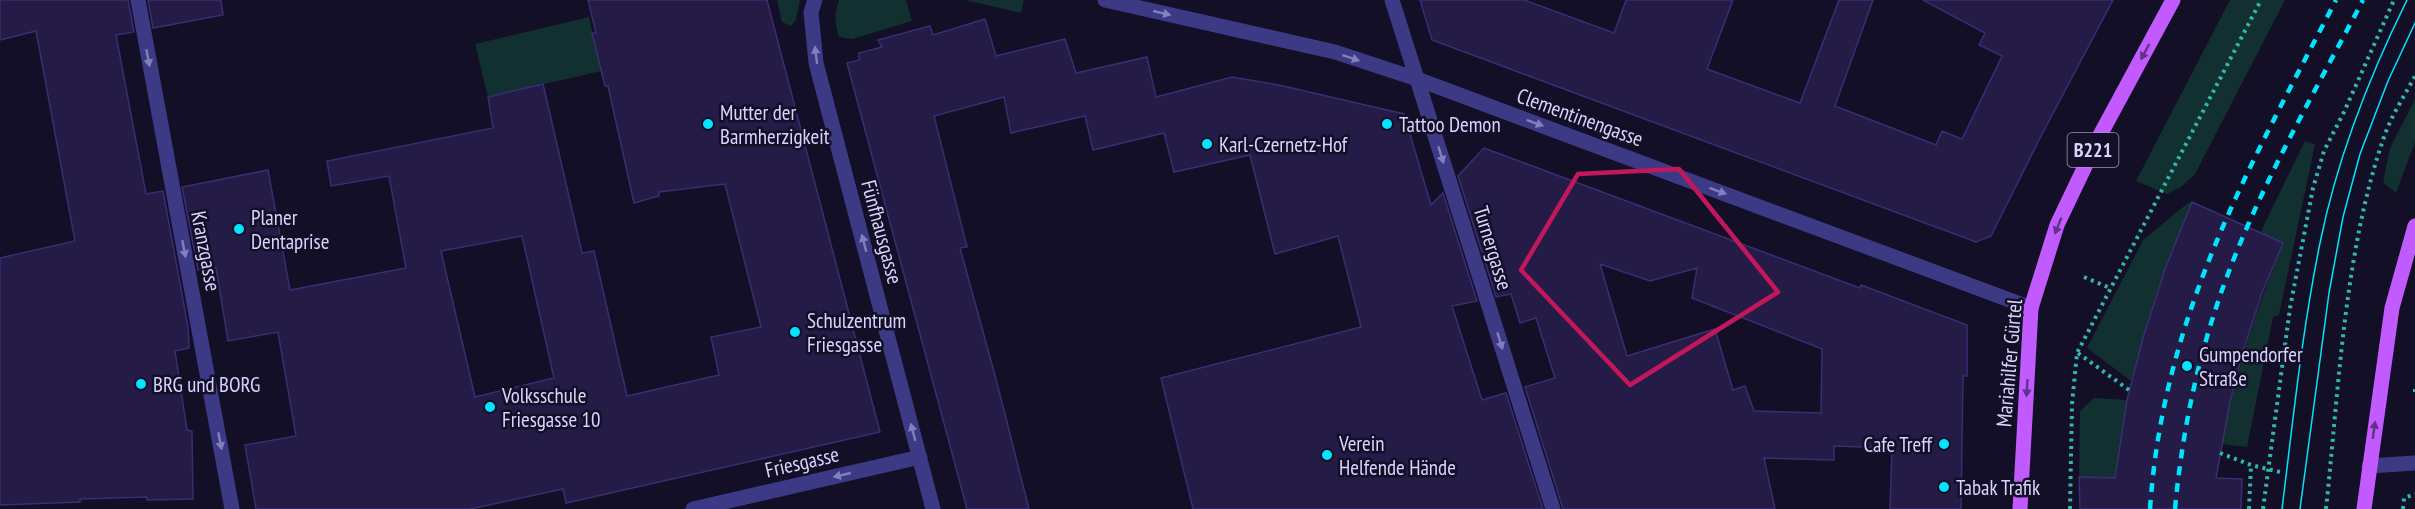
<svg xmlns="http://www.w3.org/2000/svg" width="2415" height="509" font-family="'PT Sans Narrow',sans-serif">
<rect width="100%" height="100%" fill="#130f26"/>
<!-- green -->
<path fill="#12302f" d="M777,0H800L796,20L791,26L782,22Z
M839,0H906L912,21L852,39L839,37C835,24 834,13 839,0Z
M965,0H1024L1021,13Z
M2230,0H2285L2195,174L2181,187L2167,194L2136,181Z
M589,17L601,71L488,97L475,44Z
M2415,99V142L2396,193L2383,182L2390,148Z
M2305,141L2315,144L2279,315L2273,317L2247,447L2222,444C2235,374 2256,309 2283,244L2260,233Z
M2192,202L2154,300L2131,381L2087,348L2143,240L2188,203Z
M2094,398L2127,400L2114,483L2079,477L2080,411Z"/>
<!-- building -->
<path fill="#241b47" stroke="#3b2d73" stroke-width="1.5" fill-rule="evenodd" d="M0,0H128L134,32L116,35L146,194L163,191L188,327L189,348L175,351L187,430L192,431L193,499L147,500V497L80,499V502L0,505V258L75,241L36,31L0,40Z
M148,0H221L223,15L153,28Z
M588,0H767L880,432L566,503L563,489L470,509H256L245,445L296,436L278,332L228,341L216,268L198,270L182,187L268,170L290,290L406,268L389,176L331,186L327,161L493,128L488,97L543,84L582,253L594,251L627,396L719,375L711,337L761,327L725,184L659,192V196L634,203L608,86H605L592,33H596ZM522,236L554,378L475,397L441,251Z
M1420,0H1524L1614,33L1626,0H1733L1707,69L1800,103L1839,0H1873L1835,106L1936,145L1942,131L1962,139L2002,56L1979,45L1985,33L1923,0H2113L2040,138L1991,236L1976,242L1432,40Z
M985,19L996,56L1065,39L1076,73L1147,57L1156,97L1232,77L1279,85L1404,114L1431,205L1443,193L1477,301L1452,306L1482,400L1506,393L1543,509H1193L1161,378L1361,327L1338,236L1275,254L1250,155L1174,172L1164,133L1093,150L1085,116L1011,133L1004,97L934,116L967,247L960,248L996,379L1029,509H967L847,63L859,60V53L882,47L878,40L930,26L933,35Z
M1484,148L1860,288L1861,285L1967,325V376H1963L1961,509H1890L1892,448L1834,446V460L1764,458L1775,509H1563L1525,387L1555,378L1536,318L1520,323L1511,294L1496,297L1458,176ZM1600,264L1650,281L1697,268L1692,298L1822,349L1821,413L1754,411L1745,386L1733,390L1715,329L1627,356Z
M2192,202L2283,243L2262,293L2243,351L2230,402L2216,478L2242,479L2241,509H2080L2079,477L2115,478L2127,400L2143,338L2165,269Z"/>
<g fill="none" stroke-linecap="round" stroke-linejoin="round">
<!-- path -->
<path stroke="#2fb8b0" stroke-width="4" stroke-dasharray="3 4.5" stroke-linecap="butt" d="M2084,277L2110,288
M2078,353L2129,390
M2415,389V396
M2220,453L2251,465L2280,472
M2070,509L2072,404L2077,353L2261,0
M2249,509L2251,465
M2263,509L2290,308L2313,188L2324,151L2344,112L2394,0
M2326,509C2339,388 2344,252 2384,137C2391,116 2405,95 2415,76
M2403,509L2404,498L2415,494"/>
<!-- minor -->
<path stroke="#3d3a85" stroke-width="15" d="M138,0L232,509
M815,0L811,12L816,63L933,509
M1105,0L1335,52L1417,79L2031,308
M1392,0L1553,509
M2369,466L2415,463
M693,509L920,457"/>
<!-- major -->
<path stroke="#c25bff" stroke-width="15" d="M2020,509L2031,308L2057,225L2099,137L2173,0
M2364,509L2392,308L2415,226"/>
<!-- tram -->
<path stroke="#00e5ff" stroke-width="1.5" d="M2282,509C2293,421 2302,331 2320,243C2337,159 2369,77 2407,0
M2300,509L2329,293L2343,217L2360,154L2388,81L2415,23"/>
<!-- rail -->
<path stroke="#00e5ff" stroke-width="4.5" stroke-dasharray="9 8" stroke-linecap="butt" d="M2150,509C2163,315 2249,168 2336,0
M2175,509C2181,444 2193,380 2213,317C2248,206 2309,103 2363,0"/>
</g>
<!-- one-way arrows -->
<defs><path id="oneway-solid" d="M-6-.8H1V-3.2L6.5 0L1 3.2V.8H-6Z" transform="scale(1.5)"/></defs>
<g fill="#837fbc">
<use href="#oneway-solid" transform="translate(1162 13) rotate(13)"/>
<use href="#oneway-solid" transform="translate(816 55) rotate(-97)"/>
<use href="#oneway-solid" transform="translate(148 58) rotate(79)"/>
<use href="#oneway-solid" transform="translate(1351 58) rotate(18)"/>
<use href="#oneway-solid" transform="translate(1535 123) rotate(20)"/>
<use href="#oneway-solid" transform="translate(1441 155) rotate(73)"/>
<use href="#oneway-solid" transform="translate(1718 191) rotate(20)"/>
<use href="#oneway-solid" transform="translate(864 243) rotate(-105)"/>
<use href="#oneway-solid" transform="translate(184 249) rotate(79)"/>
<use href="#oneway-solid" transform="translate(1500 341) rotate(73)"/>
<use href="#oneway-solid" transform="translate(913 432) rotate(-105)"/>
<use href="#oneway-solid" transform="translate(220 441) rotate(79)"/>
<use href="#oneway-solid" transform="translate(842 475) rotate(167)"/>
</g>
<g fill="#623188">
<use href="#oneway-solid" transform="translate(2145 52) rotate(118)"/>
<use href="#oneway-solid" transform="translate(2058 226) rotate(112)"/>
<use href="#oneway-solid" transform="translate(2027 388) rotate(93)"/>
<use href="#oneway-solid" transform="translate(2374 430) rotate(-82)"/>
</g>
<!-- marked area -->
<path fill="none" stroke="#c2185b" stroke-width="4.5" stroke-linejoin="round" d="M1679,169L1778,292L1630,385L1521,270L1578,174Z"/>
<!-- markers -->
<g fill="#00e5ff" stroke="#130f26" stroke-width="2">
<circle cx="708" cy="124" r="6"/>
<circle cx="1387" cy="124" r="6"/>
<circle cx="1207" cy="144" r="6"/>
<circle cx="239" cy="229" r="6"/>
<circle cx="795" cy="332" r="6"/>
<circle cx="2187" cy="366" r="6"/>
<circle cx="141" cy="384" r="6"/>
<circle cx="490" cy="407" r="6"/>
<circle cx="1944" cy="444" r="6"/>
<circle cx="1327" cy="455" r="6"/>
<circle cx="1944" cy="487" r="6"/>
</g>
<g text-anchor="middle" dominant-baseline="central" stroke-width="5" stroke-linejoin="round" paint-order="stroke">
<!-- shield labels -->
<rect fill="#130f26" stroke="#9e99be" stroke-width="1.5" x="2067.5" y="133" width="51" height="34" rx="4.5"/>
<g font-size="20" font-weight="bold" fill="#d9d4ff">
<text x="2093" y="150">B221</text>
</g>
<!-- poi labels -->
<g font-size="21" fill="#d9d4ff" stroke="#130f26" text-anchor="start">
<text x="720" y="112">Mutter der<tspan x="720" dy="24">Barmherzigkeit</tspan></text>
<text x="1399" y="124">Tattoo Demon</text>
<text x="1219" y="144">Karl-Czernetz-Hof</text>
<text x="251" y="217">Planer<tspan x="251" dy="24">Dentaprise</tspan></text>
<text x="807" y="320">Schulzentrum<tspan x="807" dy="24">Friesgasse</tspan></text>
<text x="2199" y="354">Gumpendorfer<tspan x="2199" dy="24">Straße</tspan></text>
<text x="153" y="384">BRG und BORG</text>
<text x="502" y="395">Volksschule<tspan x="502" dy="24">Friesgasse 10</tspan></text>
<text x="1339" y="443">Verein<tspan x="1339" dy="24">Helfende Hände</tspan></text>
<text x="1932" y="444" text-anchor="end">Cafe Treff</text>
<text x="1956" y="487">Tabak Trafik</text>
</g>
<!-- street labels -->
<g font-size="21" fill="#d9d4ff" stroke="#130f26">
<text transform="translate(1580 117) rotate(20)">Clementinengasse</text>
<text transform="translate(882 232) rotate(75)">Fünfhausgasse</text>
<text transform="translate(1493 248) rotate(73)">Turnergasse</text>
<text transform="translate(206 251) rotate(79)">Kranzgasse</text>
<text transform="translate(2009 363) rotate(-85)">Mariahilfer Gürtel</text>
<text transform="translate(802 462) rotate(-13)">Friesgasse</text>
</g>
</g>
</svg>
